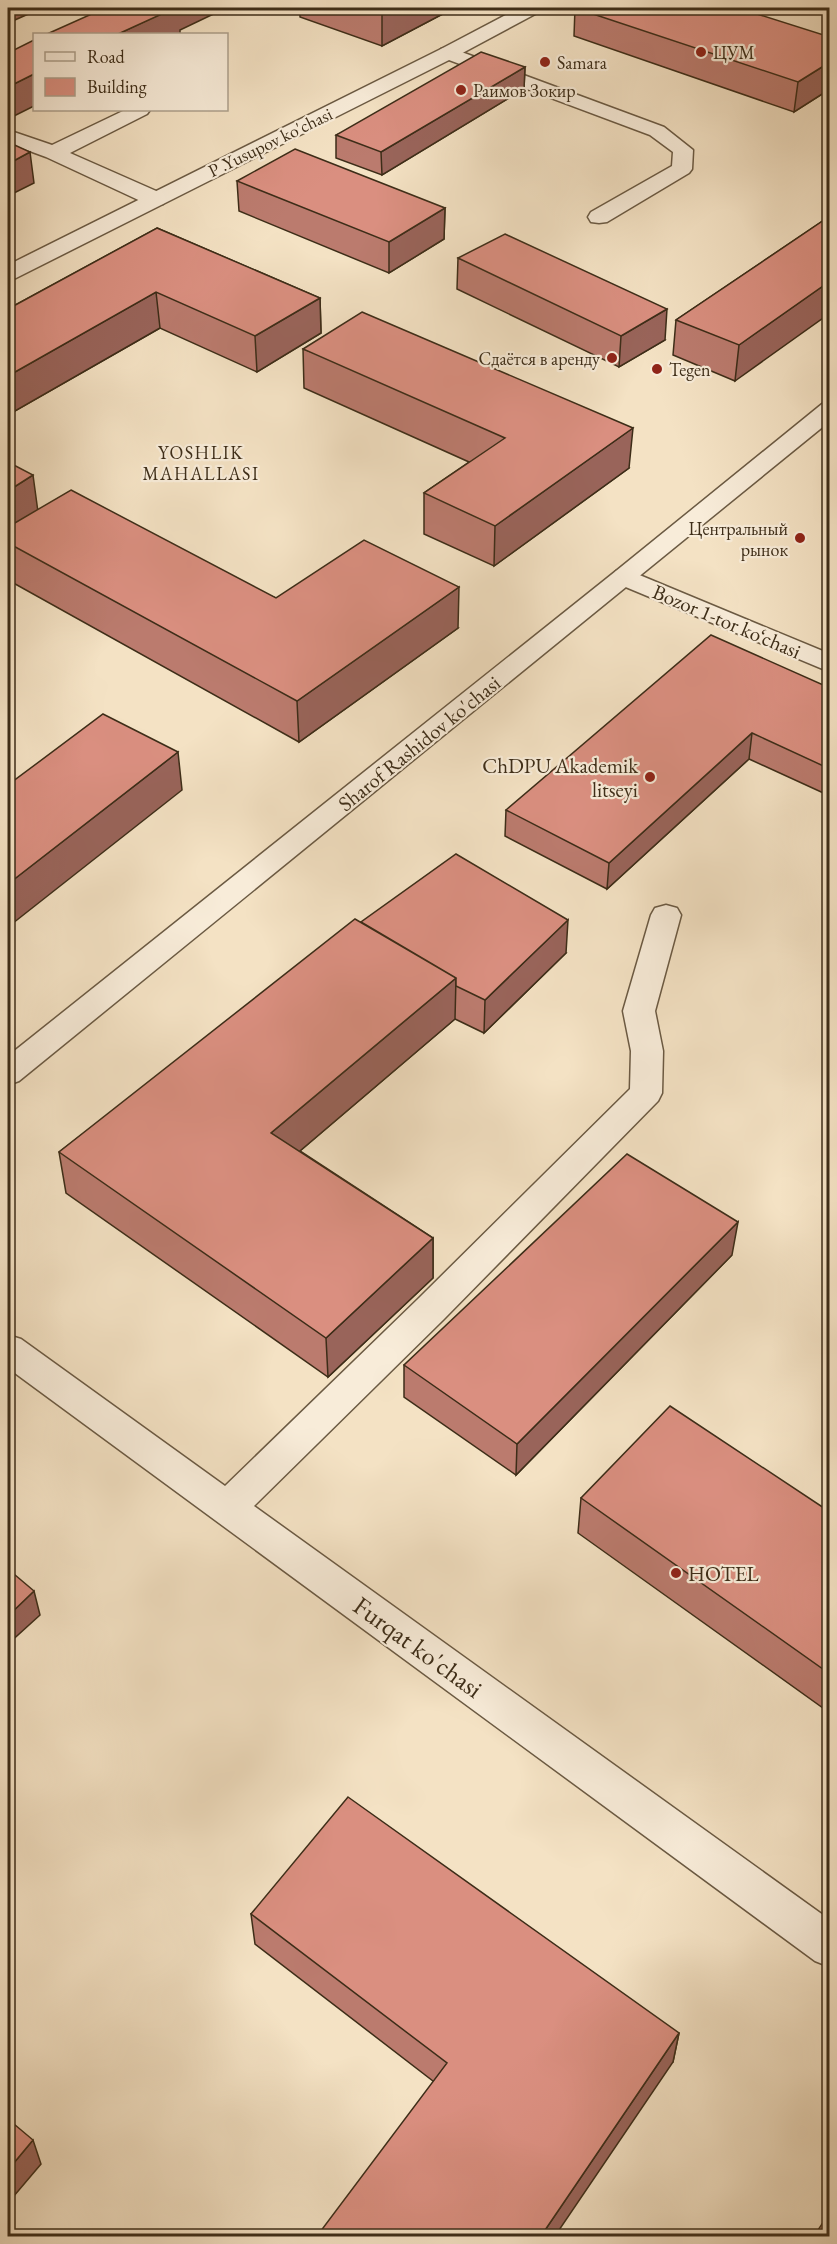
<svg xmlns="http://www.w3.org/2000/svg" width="837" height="2244" font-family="'EB Garamond',serif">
<rect width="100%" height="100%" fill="#f4e2c4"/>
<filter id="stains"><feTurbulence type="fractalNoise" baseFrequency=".00333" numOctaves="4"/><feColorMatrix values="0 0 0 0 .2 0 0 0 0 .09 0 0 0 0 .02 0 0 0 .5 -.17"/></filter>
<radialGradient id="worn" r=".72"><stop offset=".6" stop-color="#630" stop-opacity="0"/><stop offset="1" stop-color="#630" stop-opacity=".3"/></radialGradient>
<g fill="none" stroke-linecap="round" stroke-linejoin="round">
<defs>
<path id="lane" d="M448,47L664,127L693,150L692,169L689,173L607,222L599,223L591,222L588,217L591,212L672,166L673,152L650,135L441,57L438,53L441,49Z
M125,110H150L147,114L70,153L163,194L166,199L163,204L155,205L147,204L46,157L8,143V130L52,145Z
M625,569L830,654V672L616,583L612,577L616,571Z"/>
<path id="street" d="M519,8H541L539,12L455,57L16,278L8,280V265L441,49Z
M820,8H830V14L822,12Z
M830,402V421L19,1081L8,1085V1056L616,571L822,404Z
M666,905L677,908L681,915L655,1011L663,1051L662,1093L658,1101L444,1319L254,1506L830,1920V1967L815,1961L8,1368V1335L21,1339L225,1486L418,1299L630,1089L631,1051L623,1011L651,915L655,908Z"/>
</defs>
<!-- lane casing -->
<use href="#lane" stroke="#6b5a43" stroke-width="3"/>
<!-- street casing -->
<use href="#street" stroke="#6b5a43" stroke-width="3"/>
<!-- lane -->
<use href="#lane" fill="#f8ecd9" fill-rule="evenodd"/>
<!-- street -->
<use href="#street" fill="#f8ecd9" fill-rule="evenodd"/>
</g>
<!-- wall -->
<path fill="#bb7b6e" stroke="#3d2d18" stroke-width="1.5" d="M300,8H454L382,46L300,17Z
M575,8L830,37V89L794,112L574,36Z
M525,67L524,89L382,175L336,158V135Z
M237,181L445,208L444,239L389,273L239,211Z
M830,216L735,381L673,355L676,320Z
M157,228L320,298L321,333L257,372L160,328L8,415V309Z
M458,258L665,340L619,367L457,289Z
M303,349L629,468L494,566L424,534V493L469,462L304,388Z
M8,462L38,510L276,598L458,628L299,742L8,580Z
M830,688V796L749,759L607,889L505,836L506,810Z
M361,922L566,953L484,1033L455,1019L300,1151L433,1238V1278L328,1377L66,1193L59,1152Z
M732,1255L516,1475L404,1397V1365Z
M581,1498L830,1512V1713L578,1533Z
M251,1914L679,2033L673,2062L433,2081L255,1944Z"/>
<!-- shaded-wall -->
<path fill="#99645a" stroke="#3d2d18" stroke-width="1.5" d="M8,8H42L8,23Z
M173,8H226L180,30V34H118Z
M392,8H454L382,46V13Z
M830,62V89L794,112L798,82Z
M525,67L524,89L382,175L381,152Z
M34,74V106L8,119V87Z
M30,152L34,183L8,196V164Z
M445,208L444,239L389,273V242Z
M830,281V313L735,381L739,345Z
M156,292L160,328L8,415V376Z
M320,298L321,333L257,372L255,336Z
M667,309L665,340L619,367L621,336Z
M633,428L629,468L494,566L495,526Z
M33,475L38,512L8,531V491Z
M459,587L458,628L299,742L297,701Z
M752,733L749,759L607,889L609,863Z
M178,752L182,790L8,927V884Z
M568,920L566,953L484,1033L485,1000Z
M456,978L455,1019L274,1173L271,1133Z
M738,1222L732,1255L516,1475L517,1444Z
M433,1238V1278L328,1377L326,1338Z
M34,1591L40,1615L8,1644V1616Z
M679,2033L673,2062L555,2236H541Z
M33,2140L41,2164L8,2203V2170Z"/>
<!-- building -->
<path fill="#da8f80" stroke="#3d2d18" stroke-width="1.5" d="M105,8H175L118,34H47Z
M365,8H392L382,13Z
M575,8H738L830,37V62L798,82Z
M34,40V74L8,87V53Z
M481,52L525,67L381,152L336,135Z
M8,142L30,152L8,164Z
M295,149L445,208L389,242L237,181Z
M830,216V281L739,345L676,320Z
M157,228L320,298L255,336L156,292L8,376V309Z
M505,234L667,309L621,336L458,258Z
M362,312L633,428L495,526L424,493L505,438L303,349Z
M8,462L33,475L8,491Z
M71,490L276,598L364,540L459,587L297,701L8,543V527Z
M711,635L830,688V769L752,733L609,863L506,810Z
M103,714L178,752L8,884V785Z
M456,854L568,920L485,1000L456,986V978L361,922Z
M355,919L456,978L271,1133L433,1238L326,1338L59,1152Z
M627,1154L738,1222L517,1444L404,1365Z
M670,1406L830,1512V1674L581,1498Z
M8,1569L34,1591L8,1616Z
M348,1797L679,2033L541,2236H317L447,2063L251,1914Z
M8,2119L33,2140L8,2170Z
M830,2212V2236H814Z"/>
<!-- markers -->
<g fill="#8f2418" stroke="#f8ecd9" stroke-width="2">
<circle cx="701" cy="52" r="6"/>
<circle cx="545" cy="62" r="6"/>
<circle cx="461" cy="90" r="6"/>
<circle cx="612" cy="358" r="6"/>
<circle cx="657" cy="369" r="6"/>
<circle cx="800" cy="538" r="6"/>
<circle cx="650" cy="777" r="6"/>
<circle cx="676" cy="1573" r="6"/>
</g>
<g text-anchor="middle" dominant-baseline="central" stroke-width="4.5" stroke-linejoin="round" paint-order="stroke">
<!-- far-poi labels -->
<g font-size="18" fill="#3d2d18" stroke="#f8ecd9" text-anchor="start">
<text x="713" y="52">ЦУМ</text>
<text x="557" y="62">Samara</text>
<text x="473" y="90">Раимов Зокир</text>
<text x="600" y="358" text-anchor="end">Сдаётся в аренду</text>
<text x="669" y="369">Tegen</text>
<text x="788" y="528" text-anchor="end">Центральный<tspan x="788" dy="21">рынок</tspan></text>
</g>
<!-- far-street labels -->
<g font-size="18" fill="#3d2d18" stroke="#f8ecd9">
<text transform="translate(270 142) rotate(-26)">P .Yusupov ko'chasi</text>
</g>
<!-- far-neighbourhood labels -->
<g font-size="18" letter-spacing="1.5" fill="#3d2d18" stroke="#f8ecd9">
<text x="201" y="452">YOSHLIK<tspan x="201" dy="21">MAHALLASI</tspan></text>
</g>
<!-- street labels -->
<g font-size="21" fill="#3d2d18" stroke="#f8ecd9">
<text transform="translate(727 621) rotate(23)">Bozor 1-tor ko‘chasi</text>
<text transform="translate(419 743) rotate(-39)">Sharof Rashidov ko'chasi</text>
</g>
<!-- poi labels -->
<g font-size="21" fill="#3d2d18" stroke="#f8ecd9" text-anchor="end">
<text x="638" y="765">ChDPU Akademik<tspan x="638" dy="24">litseyi</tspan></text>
<text x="688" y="1573" text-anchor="start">HOTEL</text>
</g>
<!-- near-street labels -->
<g font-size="26" fill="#3d2d18" stroke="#f8ecd9">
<text transform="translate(418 1647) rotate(36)">Furqat ko'chasi</text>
</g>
</g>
<!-- margin -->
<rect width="837" height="2244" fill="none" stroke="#f4e2c4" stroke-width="30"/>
<rect x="9" y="9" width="819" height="2226" fill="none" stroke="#3d2d18" stroke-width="3"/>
<rect x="15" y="15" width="807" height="2214" fill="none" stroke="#3d2d18" stroke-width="1.5"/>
<!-- legend -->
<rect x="33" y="33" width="195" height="78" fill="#f8ecd9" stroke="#ada08c" stroke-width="1.5"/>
<rect x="45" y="52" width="30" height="9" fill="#f8ecd9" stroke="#ada08c" stroke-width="1.5"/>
<text x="87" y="63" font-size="18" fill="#3d2d18">Road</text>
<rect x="45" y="78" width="30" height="18" fill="#da8f80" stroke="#ada08c" stroke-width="1.5"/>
<text x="87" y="93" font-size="18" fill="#3d2d18">Building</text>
<rect width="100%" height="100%" filter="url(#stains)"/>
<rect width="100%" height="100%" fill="url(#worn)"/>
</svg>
